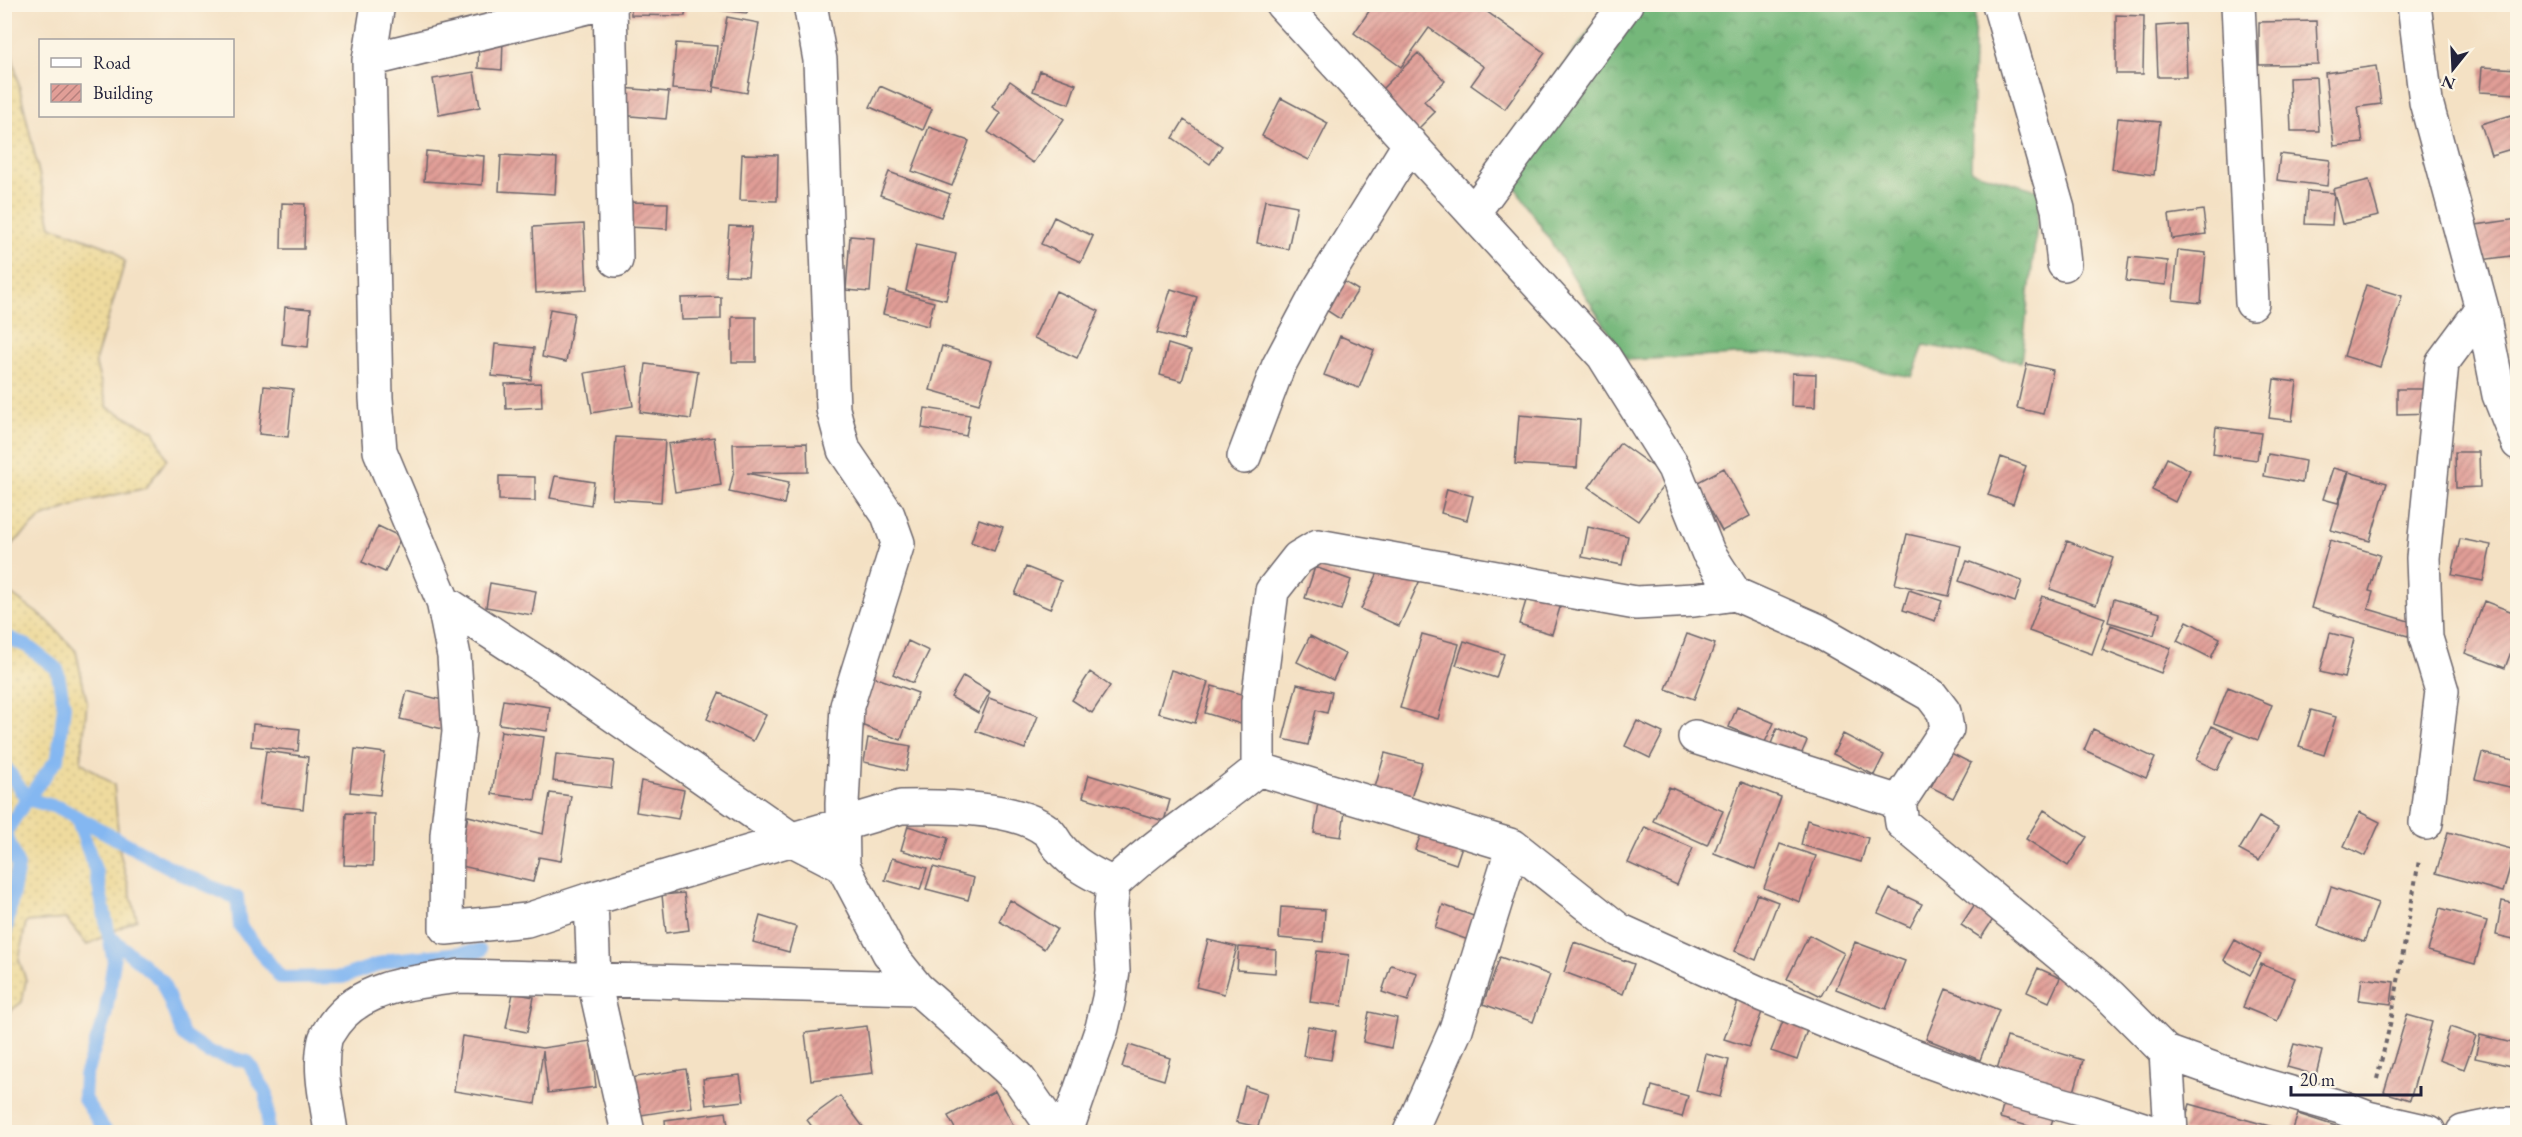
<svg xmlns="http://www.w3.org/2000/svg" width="2522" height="1137" font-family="'EB Garamond',serif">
<defs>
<pattern id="forest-crowns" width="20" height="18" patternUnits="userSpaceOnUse" patternTransform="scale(1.5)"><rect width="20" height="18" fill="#74b77a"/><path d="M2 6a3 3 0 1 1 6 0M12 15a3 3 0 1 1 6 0" fill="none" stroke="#5f9465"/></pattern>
<pattern id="sand-dots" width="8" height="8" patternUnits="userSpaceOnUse" patternTransform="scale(1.5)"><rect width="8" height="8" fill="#eeda9e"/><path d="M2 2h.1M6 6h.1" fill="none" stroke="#ccbb89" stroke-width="1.8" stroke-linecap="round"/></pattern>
<pattern id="building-hatch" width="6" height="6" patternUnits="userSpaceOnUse" patternTransform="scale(1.5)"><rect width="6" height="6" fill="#e19e97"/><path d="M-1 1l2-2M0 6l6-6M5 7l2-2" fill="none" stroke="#b6807c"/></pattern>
</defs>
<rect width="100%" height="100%" fill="#fcf5e5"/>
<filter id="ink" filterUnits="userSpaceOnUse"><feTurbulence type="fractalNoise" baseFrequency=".0167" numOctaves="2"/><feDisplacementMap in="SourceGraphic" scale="12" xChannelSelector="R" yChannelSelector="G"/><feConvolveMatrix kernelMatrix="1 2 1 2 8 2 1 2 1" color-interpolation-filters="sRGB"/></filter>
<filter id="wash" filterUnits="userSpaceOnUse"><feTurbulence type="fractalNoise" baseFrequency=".008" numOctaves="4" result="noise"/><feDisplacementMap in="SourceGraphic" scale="24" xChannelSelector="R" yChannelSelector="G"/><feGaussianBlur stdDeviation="1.35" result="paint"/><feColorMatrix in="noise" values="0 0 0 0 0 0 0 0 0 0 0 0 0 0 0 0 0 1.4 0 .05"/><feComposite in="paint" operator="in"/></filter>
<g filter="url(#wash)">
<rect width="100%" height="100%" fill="#f4e1c4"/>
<!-- forest -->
<path fill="url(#forest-crowns)" stroke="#4b6c5a" stroke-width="1.5" d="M1608,5H1975L1971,171L2041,191L2021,362L1924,345L1912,377L1784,353L1627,360L1496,157Z"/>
<!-- sand -->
<path fill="url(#sand-dots)" stroke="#887e6c" stroke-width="1.5" d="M5,24L51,226L115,250L125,262L95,362L108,408L154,431L167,459L146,488L83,502L41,518L5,551Z
M5,590L47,620L76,651L87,702L81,762L114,785L120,853L137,919L87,945L66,919L26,922L19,960L26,980L22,1002L9,1012L4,1011Z"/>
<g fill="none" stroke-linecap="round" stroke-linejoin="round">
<!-- stream -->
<path stroke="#84b7f1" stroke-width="14" d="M4,636L27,646L57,669L64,706L58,758L27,799L60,808L182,874L237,898L240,926L281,978L342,977L392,960L480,951
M4,765L27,799L4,834
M77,818L96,872L114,961L105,1016L85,1076L84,1099L106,1132
M109,936L162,981L183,1035L208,1052L248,1062L267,1094L268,1132
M4,939L18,866L5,832"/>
</g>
<g id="blocks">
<!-- building -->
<path fill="url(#building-hatch)" d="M631,4H686L685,16L631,15Z
M719,4H748L747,13L719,10Z
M1374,4H1476L1545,53L1505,109L1471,85L1484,67L1429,28L1401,67L1354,33Z
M2077,4H2143V8L2077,6Z
M2116,15L2144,16L2143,74H2116Z
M727,17L759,23L747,93L714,87Z
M2316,21L2318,64L2259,65V22Z
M2185,24L2187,77H2158L2156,26Z
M479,38L503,39L502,70L478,68Z
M676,43L717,46L713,92L672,89Z
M1418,53L1445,81L1424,101L1435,112L1415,132L1377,94Z
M2376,66L2381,104L2358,107L2363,143L2334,146L2325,73Z
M2482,67L2518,69V94L2480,92Z
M1040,71L1076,84L1069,104L1033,91Z
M474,72L480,107L439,115L433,79Z
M2316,77L2319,131H2291L2289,78Z
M1010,81L1064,119L1033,163L988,132L1001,113L992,107Z
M880,86L932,109L923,130L870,107Z
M622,88L669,92L666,119L619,115Z
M1281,98L1328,123L1309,160L1262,136Z
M2518,113V147L2491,155L2481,124Z
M2118,118L2160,122L2154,175L2112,169Z
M1184,120L1222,146L1210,164L1173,138Z
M929,127L969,141L952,186L912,171Z
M426,151L484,156L482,185L424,181Z
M742,154L778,155L777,201L740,200Z
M2280,154L2330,160L2327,186L2277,180Z
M501,155L557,158L555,194L499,191Z
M889,172L950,194L941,217L880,195Z
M2369,180L2379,216L2342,224L2333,189Z
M2307,191L2334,193L2332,225L2305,224Z
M1265,200L1297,206L1288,249L1257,243Z
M629,202L668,203L667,229L629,227Z
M282,203L305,204L304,249H281Z
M2203,210L2206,234L2172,239L2169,215Z
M1054,217L1093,236L1081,262L1041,244Z
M2518,219V255L2481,260L2476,225Z
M584,224L587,290L536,293L533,227Z
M729,226L752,227L748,276L725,275Z
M850,236L874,238L870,292L846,290Z
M916,245L956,254L946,300L906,291Z
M2178,250L2206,253L2201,303L2173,300Z
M2129,257L2168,261L2166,285L2126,281Z
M1338,278L1358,290L1340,319L1320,306Z
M2366,285L2402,296L2380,367L2344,356Z
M1171,289L1197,297L1183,340L1157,333Z
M889,290L934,302L928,326L883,314Z
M1056,291L1099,311L1077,358L1034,338Z
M721,297V319L682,320L681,298Z
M285,307L311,309L308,347L282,344Z
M550,309L574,313L566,362L542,357Z
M732,317H756V362H732Z
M1340,336L1374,350L1359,388L1324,375Z
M495,344L534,348L531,380L492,376Z
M1168,344L1191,351L1182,381L1160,375Z
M942,346L992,361L979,404L930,390Z
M646,364L698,371L691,419L640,412Z
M2027,364L2053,370L2043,414L2017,408Z
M626,366L633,406L592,413L585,373Z
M1792,373L1816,374L1815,407L1791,406Z
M2274,379L2297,382L2292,421L2269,418Z
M541,383L542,407L506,409L505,384Z
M264,386L293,389L288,437L259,434Z
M2397,389H2435L2436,413L2397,414Z
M925,408L970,415L966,436L922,428Z
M1519,415L1580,420L1577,468L1515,464Z
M2216,427L2261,433L2257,460L2213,454Z
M616,437L665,440L661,502L612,499Z
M714,437L721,485L675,492L668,444Z
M807,443L808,472L747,473L789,482L784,504L729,492L734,471L733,444Z
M1620,443L1669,478L1638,521L1589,487Z
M2455,452H2479L2480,487L2456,488Z
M2268,454L2305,461L2302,483L2264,476Z
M2001,457L2026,466L2013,504L1988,495Z
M2167,458L2190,470L2175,502L2152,490Z
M1724,468L1750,516L1722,531L1696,483Z
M2333,468L2348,472L2338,503L2323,499Z
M2349,472L2387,483L2370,541L2331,530Z
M499,476L535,477V501L499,500Z
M555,476L594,482L591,505L550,498Z
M1447,489L1473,496L1467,520L1441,513Z
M979,519L1003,527L994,551L971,542Z
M378,526L401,537L385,572L362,562Z
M1588,527L1628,536L1622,565L1582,557Z
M1907,534L1961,546L1949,596L1895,584Z
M2460,539L2491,545L2483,581L2452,575Z
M2330,540L2380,555L2369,591L2373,592L2368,609L2412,622L2408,636L2311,608Z
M2067,541L2113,558L2096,605L2050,589Z
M1967,561L2022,581L2015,602L1959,581Z
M1383,562L1420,580L1399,626L1361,609Z
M1026,567L1061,581L1050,609L1015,594Z
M1315,567L1351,580L1341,610L1305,598Z
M490,583L536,591L532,615L486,607Z
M1531,584L1564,594L1552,634L1519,624Z
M1909,590L1942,601L1935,621L1903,610Z
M2042,596L2105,618L2092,654L2029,631Z
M2114,599L2160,613L2154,635L2108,622Z
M2484,601L2518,614V633L2505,668L2465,653Z
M2187,621L2220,638L2211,658L2177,641Z
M2111,625L2171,648L2161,673L2102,650Z
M2330,633L2354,639L2344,678L2320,672Z
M1422,634L1459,644L1438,719L1400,708Z
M1687,634L1715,644L1694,699L1666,689Z
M1310,636L1345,654L1333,680L1297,662Z
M908,641L929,651L913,683L893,674Z
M1464,641L1504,654L1496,678L1456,665Z
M1171,670L1208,682L1195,723L1158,713Z
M1090,672L1110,686L1092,713L1072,700Z
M869,675L918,693L901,740L853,722Z
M963,676L990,692L978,713L951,697Z
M1297,684L1332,692L1327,713L1316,710L1308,745L1283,739Z
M1212,686L1252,697L1244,725L1205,713Z
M2228,687L2272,705L2258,740L2214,723Z
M407,691L450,702L443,729L400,719Z
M719,693L766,715L753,741L707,719Z
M989,698L1038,716L1025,749L976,731Z
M503,700L550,707L547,731L499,724Z
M1737,707L1774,723L1765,742L1729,727Z
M2311,710L2336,717L2324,755L2299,747Z
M1637,721L1663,733L1650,758L1625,746Z
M253,724L300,729L298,751L251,746Z
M2212,726L2233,736L2217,770L2196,760Z
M1777,728L1807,741L1800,757L1771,744Z
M2093,729L2155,758L2146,778L2084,750Z
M501,731L544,737L535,800L492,794Z
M1843,734L1884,755L1874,775L1833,754Z
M868,738L911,746L906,771L864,762Z
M355,749L385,753L380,795L350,792Z
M266,751L308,757L303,809L259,804Z
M1949,752L1971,763L1953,798L1931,787Z
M1385,753L1422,763L1410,801L1374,791Z
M2482,753L2518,761V789L2475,779Z
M556,754L614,761L611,788L553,781Z
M1089,775L1170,800L1164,821L1083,797Z
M641,781L684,790L678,819L636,812Z
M1741,782L1781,797L1755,869L1714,853Z
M1669,787L1723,811L1707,845L1653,821Z
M550,793L571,796L561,861L539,857L533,882L457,865L468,816L543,834Z
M1320,796L1347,800L1341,837L1314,833Z
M2044,810L2087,837L2068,866L2026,839Z
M2360,812L2380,822L2365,856L2344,846Z
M346,813L374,814L373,866L344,865Z
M2259,817L2278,828L2259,861L2239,850Z
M1807,820L1868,838L1861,862L1801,845Z
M908,826L948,838L941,862L901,850Z
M1645,827L1693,848L1677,885L1628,863Z
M1423,829L1463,843L1456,864L1415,850Z
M2448,832L2515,850L2503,892L2436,873Z
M1780,844L1816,856L1800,902L1764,888Z
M892,858L927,868L920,890L885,880Z
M933,867L974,878L968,900L926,889Z
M2331,887L2378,903L2364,942L2318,926Z
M1890,889L1922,904L1910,927L1878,913Z
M684,893L689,930L666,933L662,895Z
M1757,894L1778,902L1756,960L1735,951Z
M1981,895L2001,907L1981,938L1961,925Z
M1010,900L1057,929L1044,949L999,921Z
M2502,901L2518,904V940L2496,935Z
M1443,905L1479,918L1471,941L1435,928Z
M1281,907L1325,910L1323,942L1279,938Z
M2440,908L2487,921L2475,964L2428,951Z
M760,916L796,927L789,952L753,942Z
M1809,935L1844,953L1821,996L1787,979Z
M1208,940L1237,947L1224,994L1196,987Z
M2235,940L2261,955L2250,975L2224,960Z
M1574,942L1634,964L1623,994L1564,972Z
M1855,942L1905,961L1886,1009L1836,989Z
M1239,947L1276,950L1275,973L1237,970Z
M1317,951L1349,955L1342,1006L1310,1002Z
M1500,957L1550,975L1533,1022L1483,1004Z
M2261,964L2295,978L2277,1021L2243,1007Z
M1391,965L1417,973L1408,1001L1382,992Z
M2038,968L2060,978L2049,1002L2027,992Z
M2362,978L2394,982L2391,1004L2359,1000Z
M1743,988L1768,996L1749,1047L1724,1039Z
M1946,989L1999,1010L1980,1060L1926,1039Z
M513,993L534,997L527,1032L506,1028Z
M1369,1012L1397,1018L1391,1048L1363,1042Z
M2407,1015L2432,1022L2410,1100L2384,1092Z
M1783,1021L1807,1030L1797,1060L1771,1051Z
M867,1026L873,1073L811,1080L805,1033Z
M1308,1026L1336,1031L1331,1060L1303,1056Z
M2450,1027L2476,1036L2464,1069L2439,1060Z
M2480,1035L2516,1044L2512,1066L2475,1058Z
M462,1036L542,1048L591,1041L596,1087L548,1093L543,1051L535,1104L454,1091Z
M2007,1037L2083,1060L2074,1092L1997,1069Z
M2294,1044L2322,1051L2316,1075L2287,1067Z
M1129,1045L1170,1058L1164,1080L1122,1067Z
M1706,1054L1729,1060L1720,1097L1696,1091Z
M686,1069L692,1107L635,1116L630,1078Z
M740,1075L744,1101L706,1105L703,1079Z
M1245,1086L1267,1093L1258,1127L1236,1122Z
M1652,1086L1688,1096L1682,1117L1646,1107Z
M995,1091L1017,1132H957L948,1116Z
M2006,1094L2056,1108L2049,1132L2000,1118Z
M840,1096L867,1132H816L807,1120Z
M2190,1104L2287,1131L2286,1132H2182Z
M726,1112L729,1132H666L665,1120Z
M2298,1114L2354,1132H2292Z"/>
</g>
</g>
<g filter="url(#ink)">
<use href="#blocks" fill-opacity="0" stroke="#6c656b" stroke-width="1.5"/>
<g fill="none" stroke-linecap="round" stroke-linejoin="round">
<defs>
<path id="minor" d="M378,4L369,60L376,398L380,451L443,601L547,669L793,840L843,866
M610,4L616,260
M810,4L820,60L833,409L844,450L888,515L898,543L847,706L842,804L843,866L889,953L917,988L1019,1079L1056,1132
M1282,4L1603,355L1674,468L1708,552L1735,594
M1999,4L2058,209L2064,264
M2238,4L2252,303
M2414,4L2426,102L2482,309L2499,395L2518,443
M369,60L600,4
M1473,213L1626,4
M1244,457L1278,367L1320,288L1410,143
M443,601L454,656L459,732L447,835L446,928L527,920L591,899L901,807C939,806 1015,806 1046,830C1052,834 1055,843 1060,848C1075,866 1093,874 1113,884
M1695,737L1899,802
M1258,769V702L1272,591L1298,558L1318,546L1636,603L1694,600L1735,594L1817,630L1931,695L1944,712L1947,729L1899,802L1902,823L2110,996L2166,1052L2242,1079L2340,1107L2368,1118L2429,1132
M2426,823L2442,691L2426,638L2423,558L2442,363L2482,309
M591,899L594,981L628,1132
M2166,1052L2171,1132
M331,1132C327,1103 318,1070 325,1040C326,1035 331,1029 334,1024C362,985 416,982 460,976L917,988
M1066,1132L1102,1028L1109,998L1113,971L1110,915L1113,884C1158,841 1210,809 1258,769L1513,846L1619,930L1763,995L1900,1051L2006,1089L2090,1112L2152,1132
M1410,1132L1456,1029L1513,846
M2463,1132L2502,1124H2518"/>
</defs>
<!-- minor casing -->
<use href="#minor" stroke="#6c656b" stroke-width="36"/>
<!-- path -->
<path stroke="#6c656b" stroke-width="4" stroke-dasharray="4.5 4.5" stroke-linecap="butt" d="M2377,1079L2392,1016L2419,860"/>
<!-- minor -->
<use href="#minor" stroke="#fff" stroke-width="33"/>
</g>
</g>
<!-- margin -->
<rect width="2522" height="1137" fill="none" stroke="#fcf5e5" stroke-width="24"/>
<!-- legend -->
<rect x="39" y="39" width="195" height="78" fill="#fcf5e5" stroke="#a5a1a1" stroke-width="1.5"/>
<rect x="51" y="58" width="30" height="9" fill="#ffffff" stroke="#a5a1a1" stroke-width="1.5"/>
<text x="93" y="69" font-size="18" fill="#22223b">Road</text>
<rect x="51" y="84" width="30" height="18" fill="url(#building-hatch)" stroke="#a5a1a1" stroke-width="1.5"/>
<text x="93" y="99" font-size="18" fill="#22223b">Building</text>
<!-- north arrow -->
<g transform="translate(2453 69) rotate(198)" stroke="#fcf5e5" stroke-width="4.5" paint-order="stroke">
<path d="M0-4.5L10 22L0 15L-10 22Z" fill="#22223b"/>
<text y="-9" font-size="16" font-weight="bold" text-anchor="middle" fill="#22223b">N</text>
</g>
<!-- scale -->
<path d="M2291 1086v9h130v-9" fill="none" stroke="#22223b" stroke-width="3"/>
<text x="2300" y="1086" font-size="18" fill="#22223b" stroke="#fcf5e5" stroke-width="4.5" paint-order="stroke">20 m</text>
</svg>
